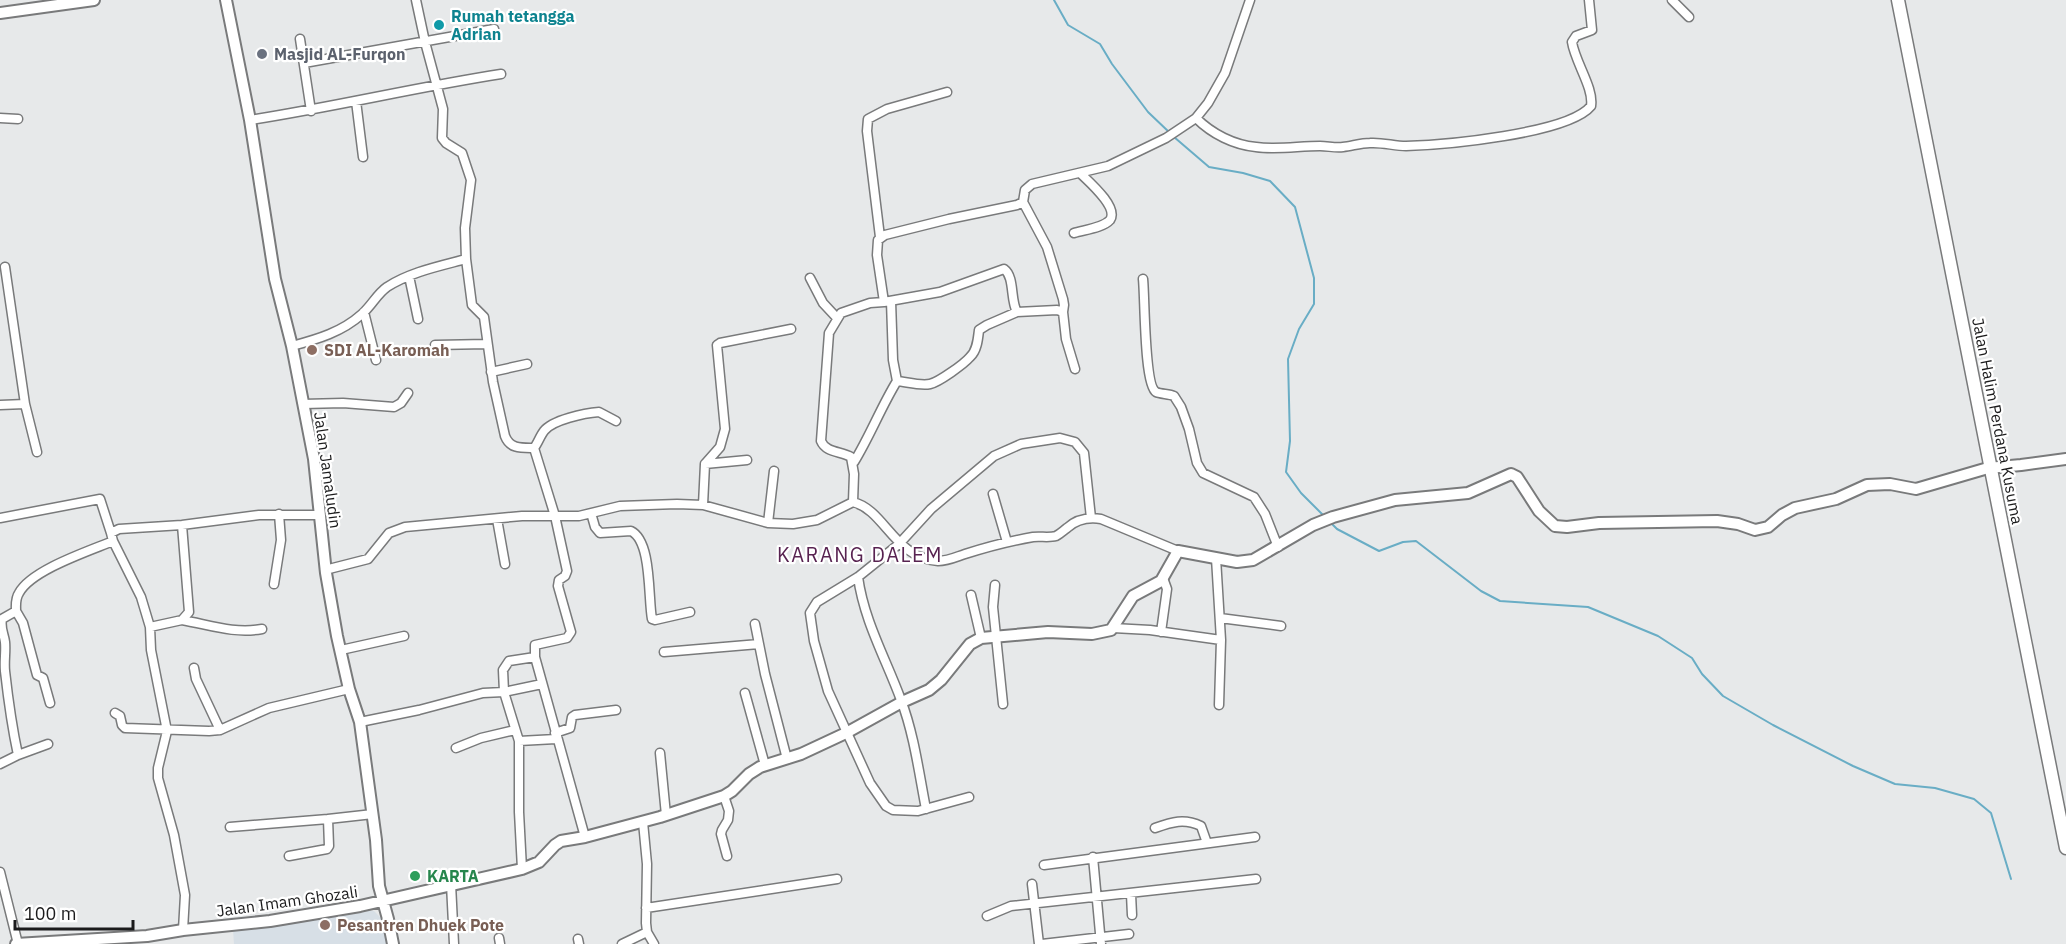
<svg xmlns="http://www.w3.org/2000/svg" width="2066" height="944" font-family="'IBM Plex Sans',sans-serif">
<rect width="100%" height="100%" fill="#e7e9ea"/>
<!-- built -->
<path fill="#d7dfe6" d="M368,911H374L383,920L387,944H234L233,930Z"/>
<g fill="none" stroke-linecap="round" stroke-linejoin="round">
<!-- stream -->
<path stroke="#69adc5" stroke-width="2" d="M1054,0L1068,25L1100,44L1112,64L1148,112L1170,133
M1174,137L1209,167L1243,173L1270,181L1295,207L1314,278V304L1299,329L1288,359L1290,441L1286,472L1301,493L1324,516
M1331,523L1337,529L1379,551L1403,542L1416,541L1481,591L1500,601L1588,607L1658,636L1692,658L1702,674L1723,696L1773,725L1853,766L1895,784L1935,788L1974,799L1991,813L2011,879"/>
<defs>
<path id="minor" d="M416,0L425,42L443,109L442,138L446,143L462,153L471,180L465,228L466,259L472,305L484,317L493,382L505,436C510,449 521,448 534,448
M1672,0L1689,17
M300,39L311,111
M304,63L494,29
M356,101L363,157
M0,118L18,119
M1196,118C1212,134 1234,145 1256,147C1277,150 1299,146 1320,146C1328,146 1335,148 1343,147C1352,146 1361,143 1370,143C1382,142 1394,146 1406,146C1443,145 1568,134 1591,106C1594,88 1575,62 1572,42L1576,36L1592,30L1589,0
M250,120C334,107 417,87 501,74
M1023,202L1047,247L1063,299L1064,305L1063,312
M1074,233C1083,230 1103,228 1110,220C1119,207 1088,181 1080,173
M880,237L867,131L868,119L887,109L947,92
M5,267L25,404L37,452
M409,276L418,319
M810,278L823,303L837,318
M1143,279C1145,296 1144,385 1156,392C1160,394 1169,394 1174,396L1181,407L1189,429L1197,463L1203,473L1254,497L1265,514L1278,547
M891,301L893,360L897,381C907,382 920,386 930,384C939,382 964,364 970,357C977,351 978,339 979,330L987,325L1017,312
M884,302L940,292L1004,269C1015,277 1010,300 1017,312L1057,310L1063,312L1066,339L1075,369
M364,312L376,360
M435,345L487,344
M292,346C318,339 342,332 362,314C372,305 377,294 387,287C410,272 440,266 466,259
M491,372L527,364
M303,404L343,403L394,407L401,403L408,393
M0,405L25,404
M854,462C870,436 881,407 897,381
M705,464L747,460
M993,494L1007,542
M853,502L854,474L851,457C841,451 826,453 821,441L829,333L841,313L870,303L884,302L877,255L878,240L885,235L949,219L1017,205L1023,202L1025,190L1032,184L1108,166L1166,138L1196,118L1208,103L1225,73L1250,0
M703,505L705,464L720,447L725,429L717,345L720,343L791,329
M591,513L595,527L600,533L631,531C652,541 648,598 652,619L655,620L690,612
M0,518L100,499L111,533
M497,519L505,564
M768,523L774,471
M113,541L141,597L150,627L151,650L167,731L158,768V778L174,835L185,895L183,930
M1216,558L1221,640L1219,705
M325,570L368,559L389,533L405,527L522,516H579L620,506L677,504L703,505L768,523L793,524L817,520L853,502C885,510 894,558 938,561C948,561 956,557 965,554C987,547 1010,541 1033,537C1040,536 1049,538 1056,536C1060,534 1063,531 1067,528C1077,519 1088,517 1101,519L1178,551
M858,577C864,621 886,659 901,700C914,734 919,773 926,809
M274,584L281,540L279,514
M995,585L993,607L1003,704
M971,595L981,638
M16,611L23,623L37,675L43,678L50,703
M1220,618L1281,626
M182,620C210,625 234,634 262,629
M755,624L765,674L787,759
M150,627L182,620L189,612L182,525
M1113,628L1150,630L1221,640
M1161,632L1167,589L1163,578
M341,650L404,636
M664,652L759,644
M535,657L509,661L503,670L504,692L542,684
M194,668L196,679L220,730
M745,693L765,765
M115,713L120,716L122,725L125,728L209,731L220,730L269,708L349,689
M360,722L419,710L483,693L504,692L519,741V812L522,869
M555,733L570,728L572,717L575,715L616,710
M519,741L556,739
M456,748L481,738L515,730
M660,753L666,815
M18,755L48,744
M0,764L18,755C12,727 8,698 5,671C4,661 6,651 5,642C4,634 0,628 2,619L16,611C16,605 15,599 19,593C31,570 89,551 113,541L111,533L119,529L182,525L259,515H320
M724,796L729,811L728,820L722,830L721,834L727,856
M969,797L918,811L893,810L886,806L870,783L828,691L814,641L810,613L817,602L858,577L899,544L931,509L994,456L1021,444L1060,438L1075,442L1084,453L1091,518
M643,822L647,864L646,923L647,932L654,944
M230,827L328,819
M1155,828C1172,822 1184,818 1201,826L1207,843
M585,837L535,657V645L567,638L571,632L558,586L559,580L565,576L567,571L555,516L534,448C538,443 540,436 544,431C552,420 585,413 599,412L616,421
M289,856L327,849L329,846L328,819L373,814
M1093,857L1101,944
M1044,865L1255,837
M0,872L18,944
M451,884L454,944
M1032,884L1039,944
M1131,894L1132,915
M646,908L837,879
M987,916L1011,906L1256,879
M499,938L500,944
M578,939L579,944
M622,944L647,932
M1042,944L1129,934"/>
<path id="tertiary" d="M226,0L250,120L275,279L292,346L314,459L326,573L337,636L349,689L360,722L376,840L379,886L388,919L393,944
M0,13L94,0
M16,944L147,936L183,930L270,921L360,906L522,869L539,862L555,845L561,841L585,837L660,817L724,796L732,791L749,774L760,767L801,754L846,733L902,702L929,690L941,680L970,644L981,638L1048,632L1092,634L1111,630L1133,596L1161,581L1178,551L1237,562L1253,560L1313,525L1333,517L1395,500L1468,493L1511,474L1517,477L1539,511L1555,526L1567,527L1599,523L1717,521L1738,524L1755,530L1768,527L1782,515L1795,508L1836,499L1867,485L1890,484L1916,489L1988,468L2021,465L2066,459"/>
<path id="secondary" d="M1898,0L2066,848"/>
</defs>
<!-- minor casing -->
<use href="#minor" stroke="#797a7b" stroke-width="11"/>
<!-- tertiary casing -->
<use href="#tertiary" stroke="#797a7b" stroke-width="14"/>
<!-- secondary casing -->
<use href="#secondary" stroke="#797a7b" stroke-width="15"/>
<!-- minor -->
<use href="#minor" stroke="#fff" stroke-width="8"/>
<!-- tertiary -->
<use href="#tertiary" stroke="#fff" stroke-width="10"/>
<!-- secondary -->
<use href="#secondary" stroke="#fff" stroke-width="12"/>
</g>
<!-- markers -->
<circle fill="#0f9aa8" stroke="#fff" stroke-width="2" cx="439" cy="25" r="6"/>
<circle fill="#6b7280" stroke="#fff" stroke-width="2" cx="262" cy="54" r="6"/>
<g fill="#8d6e63" stroke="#fff" stroke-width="2">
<circle cx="312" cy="350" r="6"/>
<circle cx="325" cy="925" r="6"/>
</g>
<circle fill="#2e9e5b" stroke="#fff" stroke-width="2" cx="415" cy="876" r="6"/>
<g text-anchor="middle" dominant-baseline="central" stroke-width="4.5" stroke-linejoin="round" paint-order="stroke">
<!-- culture labels -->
<g font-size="16" font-weight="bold" fill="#0d838f" stroke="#fff" text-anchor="start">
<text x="451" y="16">Rumah tetangga<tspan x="451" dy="18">Adrian</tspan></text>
</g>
<!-- worship labels -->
<g font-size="16" font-weight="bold" fill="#5b616d" stroke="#fff" text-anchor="start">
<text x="274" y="54">Masjid AL-Furqon</text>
</g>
<!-- education labels -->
<g font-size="16" font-weight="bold" fill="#785e54" stroke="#fff" text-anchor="start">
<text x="324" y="350">SDI AL-Karomah</text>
<text x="337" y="925">Pesantren Dhuek Pote</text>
</g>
<!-- street labels -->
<g font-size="16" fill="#1b1b1c" stroke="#fff">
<text transform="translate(1998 421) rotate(79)">Jalan Halim Perdana Kusuma</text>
<text transform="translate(328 470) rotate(82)">Jalan Jamaludin</text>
<text transform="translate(287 901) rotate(-8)">Jalan Imam Ghozali</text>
</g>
<!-- leisure labels -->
<g font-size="16" font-weight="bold" fill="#27864d" stroke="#fff" text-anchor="start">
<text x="427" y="876">KARTA</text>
</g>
<!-- quarter labels -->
<g font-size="20" letter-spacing="1.5" fill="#582351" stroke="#fff">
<text x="860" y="554">KARANG DALEM</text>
</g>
</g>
<!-- scale -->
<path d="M15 920v9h118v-9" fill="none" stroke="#1b1b1c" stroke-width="3"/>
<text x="24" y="920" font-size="18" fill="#1b1b1c" stroke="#ffffff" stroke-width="4.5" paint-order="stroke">100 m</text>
</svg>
